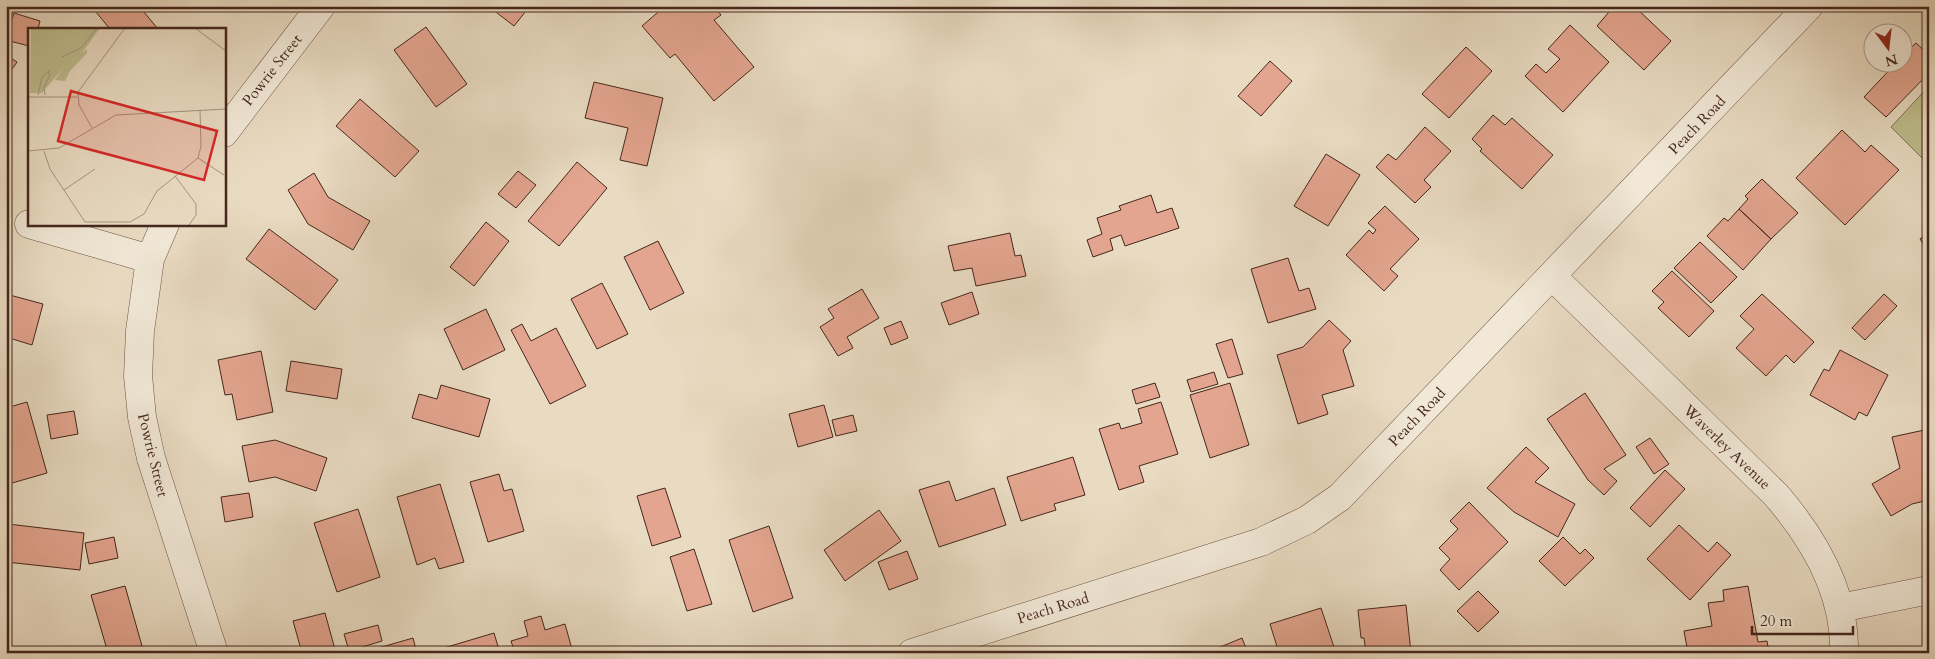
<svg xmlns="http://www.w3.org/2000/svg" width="1935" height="659" font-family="Cardo,serif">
<rect width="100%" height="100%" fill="#e9dbc2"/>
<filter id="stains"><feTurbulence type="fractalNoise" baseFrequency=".004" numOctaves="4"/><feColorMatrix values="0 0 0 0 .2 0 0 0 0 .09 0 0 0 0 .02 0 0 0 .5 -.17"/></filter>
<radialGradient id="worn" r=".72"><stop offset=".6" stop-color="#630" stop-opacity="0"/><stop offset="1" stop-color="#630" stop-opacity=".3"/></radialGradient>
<!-- green -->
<path fill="#bfbd8e" stroke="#827255" d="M1929,86V165L1891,127Z"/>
<!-- building -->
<path fill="#e3a58f" stroke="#45271c" d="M91,6H139L158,29H110Z
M488,6H530L514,26Z
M665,6H714L721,15L714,20L754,67L714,101L675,54L670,58L642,26Z
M1614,6H1634L1671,41L1644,70L1597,26Z
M14,13L40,21L38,29H29V46L6,40Z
M1570,25L1609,62L1563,112L1525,76L1536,64L1546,73L1560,59L1548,49Z
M426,27L467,84L436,107L394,50Z
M1916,43L1929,55V73L1886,117L1864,97L1897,62H1902V56Z
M1466,47L1492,71L1449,118L1422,94Z
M6,55L17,62L6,78Z
M1270,61L1292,81L1261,116L1238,96Z
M594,82L663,98L647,166L620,160L628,128L585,118Z
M360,99L419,151L395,177L336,126Z
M1493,115L1505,125L1512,118L1553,155L1522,189L1480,151L1482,149L1472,139Z
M1425,127L1451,151L1424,180L1431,187L1415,203L1376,167L1388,154L1396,160Z
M1842,130L1865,152L1871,145L1899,170L1845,225L1796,178Z
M1326,154L1360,175L1328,226L1294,206Z
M577,162L607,188L559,246L528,221Z
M518,171L536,185L516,208L498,194Z
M314,173L328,197L370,221L353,250L308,224L288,190Z
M1762,179L1798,213L1771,239L1739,209L1748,199L1745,196Z
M1151,195L1157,213L1172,208L1179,228L1125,246L1121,235L1110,239L1113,250L1093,257L1087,240L1102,234L1097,218L1121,210L1119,206Z
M1385,206L1419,239L1390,269L1398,276L1384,291L1346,255L1369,230L1373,234L1376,230L1368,223Z
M1739,209L1771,239L1743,270L1707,236L1724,218L1728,221Z
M486,222L509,241L474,286L450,267Z
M269,229L338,280L315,310L246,259Z
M1010,233L1015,256L1021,255L1026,276L976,286L972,268L954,271L948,246Z
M1929,233V253L1920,239Z
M658,241L684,293L650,310L624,257Z
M1700,242L1737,277L1711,303L1674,268Z
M1288,258L1299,291L1309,288L1316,309L1268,323L1251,269Z
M1672,271L1714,311L1689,337L1658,308L1664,302L1652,291Z
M602,283L628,334L597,349L571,299Z
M862,289L879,318L847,337L853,348L838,356L820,327L834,318L828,309Z
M972,292L979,314L949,325L941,303Z
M6,294L43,304L32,345L6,337Z
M1762,294L1814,342L1794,363L1786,355L1766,376L1736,348L1754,329L1740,316Z
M1884,294L1897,306L1865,340L1852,328Z
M486,309L505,350L463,370L444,329Z
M1329,320L1351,341L1343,350L1354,386L1322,395L1328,414L1298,424L1277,355L1303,347Z
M901,321L908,338L891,345L884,328Z
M522,324L531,341L556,328L586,386L550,404L511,330Z
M1232,339L1243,374L1228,378L1216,344Z
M1840,350L1888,375L1867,416L1859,412L1855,420L1810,395L1824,369L1829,371Z
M261,351L273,412L237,420L232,394L225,395L218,360Z
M291,361L342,369L337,399L286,391Z
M1214,372L1218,384L1191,392L1187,380Z
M1155,383L1160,397L1136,404L1132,390Z
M1230,383L1249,445L1210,458L1190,395Z
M441,385L490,399L479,437L412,418L419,394L437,399Z
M1585,393L1626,455L1604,469L1617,481L1604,495L1588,480L1547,419Z
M27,402L47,473L12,483L6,463V408Z
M1161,402L1178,454L1139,466L1144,482L1119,490L1099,429L1119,423L1121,429L1142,423L1138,409Z
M824,405L833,437L798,447L789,414Z
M74,411L78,434L51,439L47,415Z
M853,415L857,431L836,436L832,420Z
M1929,429V500L1912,504L1891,516L1872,484L1900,468L1892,437Z
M1650,438L1669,464L1654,474L1636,447Z
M275,440L327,458L316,491L275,477L249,482L242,446Z
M1526,447L1549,468L1535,482L1575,504L1558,537L1514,512L1487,488Z
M1073,457L1085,495L1054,504L1056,510L1021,521L1007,477Z
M1665,470L1685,489L1650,527L1630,508Z
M499,474L504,491L512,489L524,531L488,542L470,482Z
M949,481L956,501L994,488L1006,525L939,547L919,490Z
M440,484L464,562L439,569L435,558L417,565L397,497Z
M665,488L681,537L652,546L637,496Z
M249,493L253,517L225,522L221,497Z
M1469,502L1508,542L1459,590L1440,570L1450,559L1439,548L1458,529L1450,521Z
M358,509L380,577L337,592L314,523Z
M879,510L901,541L845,581L824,550Z
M8,524L84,533L80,570L6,562Z
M1679,525L1708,552L1717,542L1731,555L1690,600L1647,559Z
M769,526L793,598L753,612L729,540Z
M114,537L118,558L89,564L85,543Z
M1563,537L1580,554L1585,549L1594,558L1565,586L1539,561Z
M694,549L712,604L687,611L670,557Z
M907,551L918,579L889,590L878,562Z
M125,586L144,653H108L91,595Z
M1748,586L1758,642L1767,641L1769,653H1688L1684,631L1712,626L1708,603L1724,601L1723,590Z
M1478,591L1499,612L1478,632L1457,611Z
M1406,605L1411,653H1366L1364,638H1361L1358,610Z
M1321,608L1336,653H1279L1270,624Z
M325,613L336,653H302L293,621Z
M541,616L545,630L565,624L573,653H515L511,641L528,636L524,621Z
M378,625L382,641L349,651L344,634Z
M494,633L500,653H438L437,650Z
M413,638L417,653H361Z
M1242,638L1248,653H1206Z"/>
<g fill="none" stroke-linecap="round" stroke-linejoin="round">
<defs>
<path id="minor" d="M224,133L321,6
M29,224L150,259
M165,224L150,259L140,331L138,376L142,417L151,458L214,653
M1552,276L1776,495C1814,539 1846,592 1844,653
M1840,608L1929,590
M912,653L1261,542L1307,520L1340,497L1809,6"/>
</defs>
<!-- minor casing -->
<use href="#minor" stroke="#6e5446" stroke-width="29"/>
<!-- minor -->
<use href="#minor" stroke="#f1e8d7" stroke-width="28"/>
</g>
<g text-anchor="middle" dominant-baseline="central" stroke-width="5" stroke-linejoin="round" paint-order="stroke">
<!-- street labels -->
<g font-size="15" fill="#45271c" stroke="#f1e8d7">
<text transform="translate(272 70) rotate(-52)">Powrie Street</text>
<text transform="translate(1697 125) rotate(-46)">Peach Road</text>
<text transform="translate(1417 417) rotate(-46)">Peach Road</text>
<text transform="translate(1727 447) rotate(44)">Waverley Avenue</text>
<text transform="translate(153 455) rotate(76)">Powrie Street</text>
<text transform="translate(1053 608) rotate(-17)">Peach Road</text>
</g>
</g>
<!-- overview -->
<g transform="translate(28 28)">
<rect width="198" height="198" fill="#e9dbc2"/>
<path d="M3,0H72L54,25L59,21V25L42,43L37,53L27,52L36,39L14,65H2Z" fill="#bfbd8e"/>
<path fill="none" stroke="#a79380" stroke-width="1" d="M167,0L198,23M34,29L53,20L69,0M10,67L14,49L22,42M17,67L16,59L22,47L20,44M0,69H49M64,100L51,77L50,64L97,0M0,123L31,120L88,87L198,81M16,123L22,141L57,194H102L116,186L129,163L170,130L173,118L172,82M170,130L196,147M147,148L168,176V187L161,197M36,162L67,141"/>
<path fill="#d62828" fill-opacity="0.15" stroke="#d62828" stroke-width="2.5" d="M43,63L189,103L176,152L30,113Z"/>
<rect width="198" height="198" fill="none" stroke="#45271c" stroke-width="2.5"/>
</g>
<!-- margin -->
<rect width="1935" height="659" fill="none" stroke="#e9dbc2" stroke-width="25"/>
<rect x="8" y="8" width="1920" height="644" fill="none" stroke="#45271c" stroke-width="2.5"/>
<rect x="12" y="12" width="1910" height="634" fill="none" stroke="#45271c"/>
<!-- north arrow -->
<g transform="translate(1888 48) rotate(165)"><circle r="24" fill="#f1e8d7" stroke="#ac9b8c"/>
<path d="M0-4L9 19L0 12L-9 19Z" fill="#8f2418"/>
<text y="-8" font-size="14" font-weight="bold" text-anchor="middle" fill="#45271c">N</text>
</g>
<!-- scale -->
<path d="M1752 626v8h101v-8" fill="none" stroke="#45271c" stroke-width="2.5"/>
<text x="1760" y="626" font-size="15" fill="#45271c" stroke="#f1e8d7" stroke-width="4" paint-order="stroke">20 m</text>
<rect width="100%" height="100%" filter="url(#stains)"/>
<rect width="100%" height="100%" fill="url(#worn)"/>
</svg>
